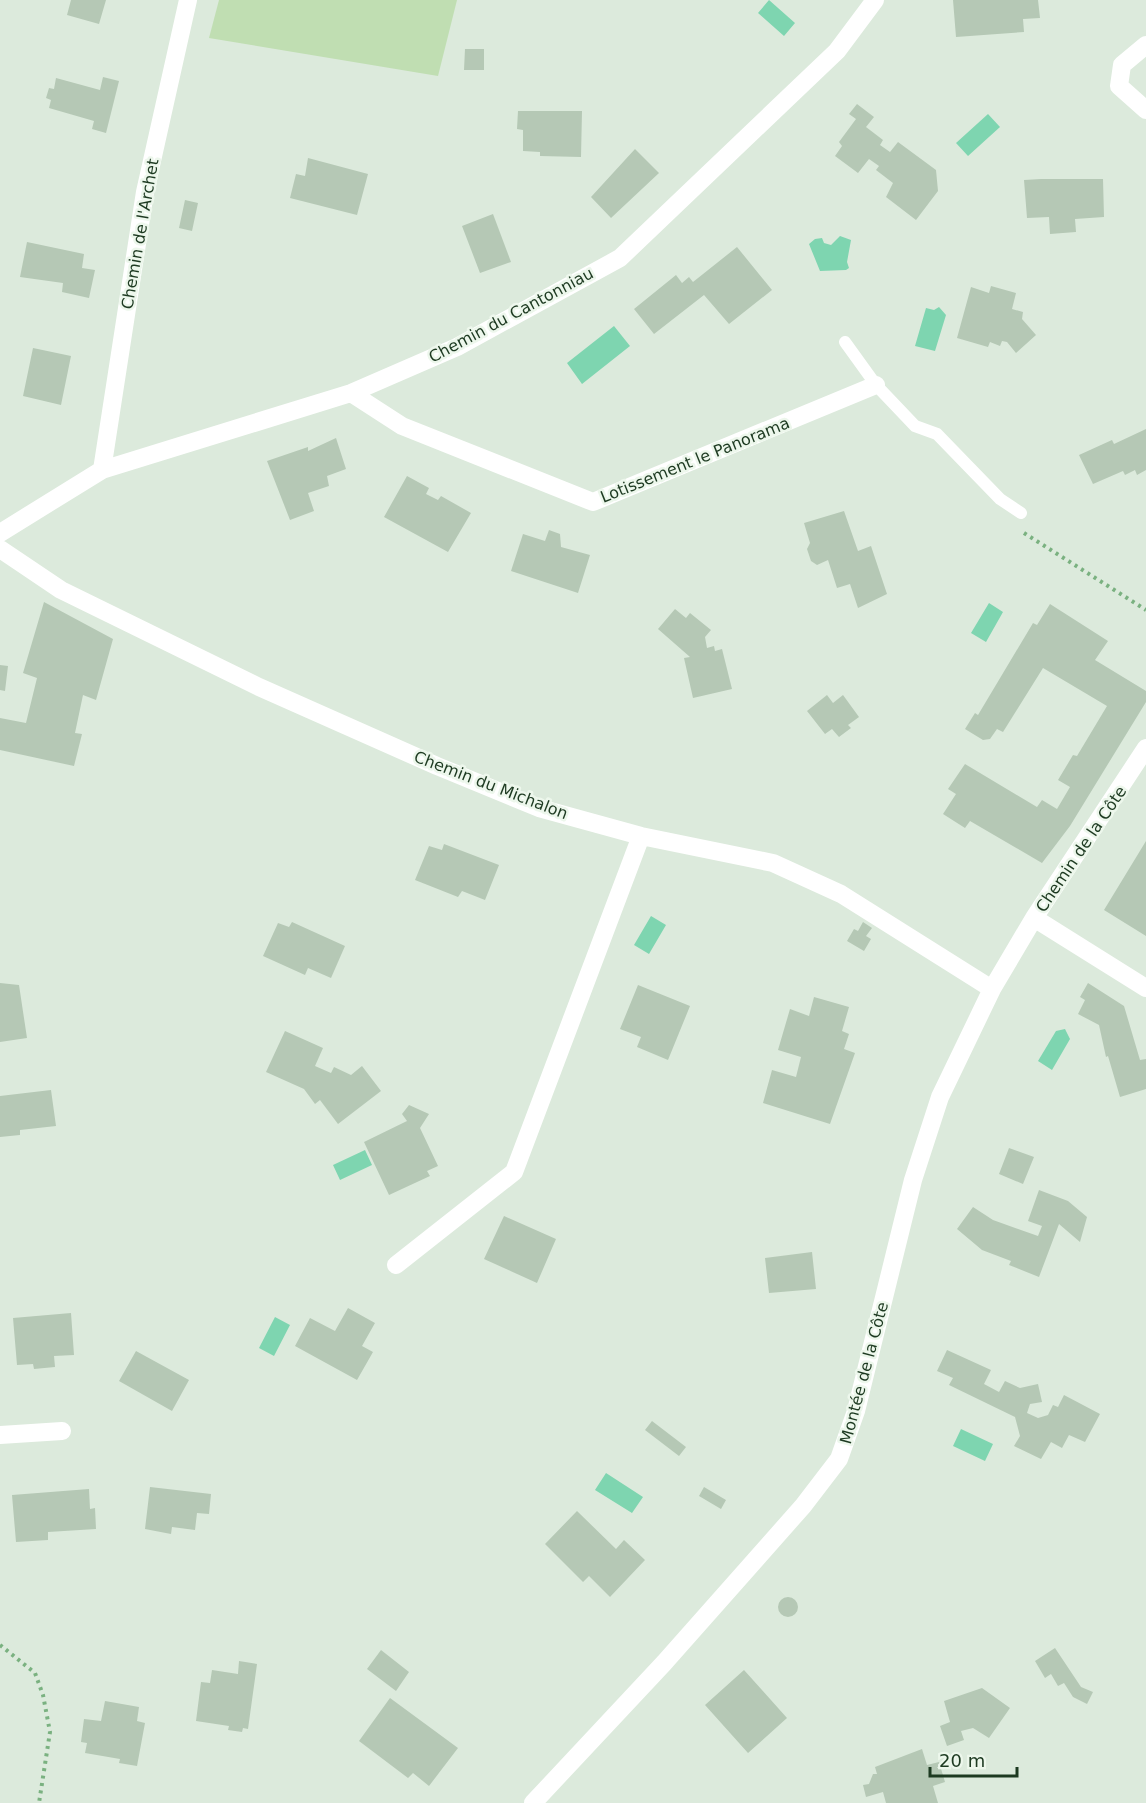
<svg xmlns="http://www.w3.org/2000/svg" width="1146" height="1803" font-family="'DejaVu Sans',sans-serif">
<rect width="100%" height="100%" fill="#dceadc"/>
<!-- green -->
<path fill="#c0deb2" d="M219,0H457L438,76L209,38Z"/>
<!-- water -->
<path fill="#7ed5b0" d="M769,0L795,23L784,36L758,13Z
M988,114L1000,127L968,156L956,143Z
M840,236L851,240L847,262L849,268L846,270L820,271L809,244L815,239L822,238L824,243L831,245Z
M939,307L946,315L935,351L915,346L926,308L934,310Z
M614,326L630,346L582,384L567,363Z
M989,603L1003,612L986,642L971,633Z
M651,916L666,925L649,954L634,945Z
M1065,1029L1070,1039L1052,1070L1038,1061L1056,1031Z
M365,1150L372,1165L340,1180L333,1165Z
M275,1317L290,1325L274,1356L259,1348Z
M961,1429L993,1444L985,1461L953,1446Z
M606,1473L643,1497L632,1513L595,1490Z"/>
<!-- building -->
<path fill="#b5c8b5" d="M71,0H106L99,24L67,15Z
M953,0H1038L1040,18L1023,19L1024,32L956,37Z
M465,49H484V70H464Z
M103,77L119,81L106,133L92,129L94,121L49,108L51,100L46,98L49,88L54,89L56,78L100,90Z
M857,104L874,117L866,127L883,140L880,145L890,152L898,142L936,170L938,191L916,220L886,197L893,183L876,170L879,166L869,159L858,173L835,156L842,146L839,142L856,119L849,114Z
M518,111H582L581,157L540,156V152L523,151V130L517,129Z
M635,149L659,173L611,218L591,197Z
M308,158L368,174L357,215L290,198L296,174L305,176Z
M1041,179H1103L1104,217L1075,219L1076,232L1050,234L1049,217L1027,218L1024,180Z
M185,200L198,203L192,231L179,228Z
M493,214L511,262L480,273L462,226Z
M27,242L84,254L82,268L95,270L89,298L62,292L63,283L20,277Z
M737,247L772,290L729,324L704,295L654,334L634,309L676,275L682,283L689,277L693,282Z
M991,286L1016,293L1012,309L1023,312L1022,319L1036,335L1016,353L1007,342L1002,341L1000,346L990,342L988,347L957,338L971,287L989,293Z
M33,348L71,356L61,405L23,396Z
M1146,429V470L1137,475L1135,470L1125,475L1123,471L1093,484L1079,455L1112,440L1114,444Z
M336,438L346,469L327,476L329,486L308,493L314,511L290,520L267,461L308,447V451Z
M407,476L429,488L426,494L438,500L441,496L471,513L448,552L384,517Z
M844,511L858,551L871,546L887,594L858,608L850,584L837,588L828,560L817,565L811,561L807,549L810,543L804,523Z
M549,530L560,534L561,547L590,555L578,593L511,571L523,534L545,541Z
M44,602L113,639L96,700L83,695L75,733L82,734L74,766L0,750V718L26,723L37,678L23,673Z
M1050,604L1108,641L1095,660L1146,691V702L1070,826L1042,863L970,821L965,828L943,814L956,794L948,789L965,764L1037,807L1042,800L1057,809L1070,787L1058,780L1073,755L1077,756L1107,706L1043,668L1003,732L997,729L990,739L983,740L965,729L975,713L978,715L1033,623L1037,625Z
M675,609L686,618L690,613L711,630L705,637L707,648L714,646L715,651L722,649L732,689L693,698L684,658L690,657L658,629Z
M0,665L8,666L5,691L0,690Z
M827,695L833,703L843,695L859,717L848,725L851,728L839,737L832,729L825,734L807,711Z
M1146,841V936L1104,910Z
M444,844L499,865L485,900L462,891L458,897L415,880L429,846L442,850Z
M292,922L345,946L331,978L308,968L305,975L263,956L278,923L289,927Z
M863,922L872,928L866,936L871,939L864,951L847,941L854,929L858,931Z
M0,983L19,985L27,1038L0,1042Z
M1088,983L1124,1006L1140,1060L1146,1059V1089L1120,1097L1108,1056L1106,1057L1099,1025L1078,1014L1085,1000L1080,997Z
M638,985L690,1006L668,1060L637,1047L641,1037L620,1029Z
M814,997L849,1007L842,1031L849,1034L844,1049L855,1053L830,1124L763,1103L772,1070L796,1077L801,1057L778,1050L790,1009L809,1016Z
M285,1031L323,1048L315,1066L331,1073L334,1067L351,1075L362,1066L381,1091L338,1124L320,1100L315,1104L304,1089L266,1072Z
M51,1090L56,1126L20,1130V1135L0,1137V1096Z
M409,1105L429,1114L420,1128L438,1166L427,1171L430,1176L389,1195L364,1142L407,1121L402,1114Z
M1009,1148L1034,1157L1023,1184L999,1174Z
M1039,1190L1068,1201L1087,1217L1080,1242L1059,1224L1039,1277L1009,1265L1011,1261L982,1250L957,1229L973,1207L993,1220L1038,1236L1042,1226L1028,1221Z
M504,1216L556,1239L537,1283L484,1259Z
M812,1252L816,1289L769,1293L765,1258Z
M348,1308L375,1323L362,1346L373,1352L357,1380L295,1346L310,1318L335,1331Z
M71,1313L74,1355L54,1356L55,1367L34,1369L33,1364L17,1365L13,1318Z
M947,1350L991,1370L984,1384L999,1392L1005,1381L1020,1388L1038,1384L1042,1402L1030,1404L1027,1413L1038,1418L1048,1415L1053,1405L1058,1407L1064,1395L1100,1414L1085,1442L1069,1435L1062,1448L1051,1442L1041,1459L1014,1446L1020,1436L1015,1417L949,1385L953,1378L937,1371Z
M136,1351L189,1380L172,1411L119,1381Z
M652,1421L686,1447L679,1456L645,1430Z
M150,1487L211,1494L209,1514L197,1513L195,1530L172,1527L171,1534L145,1529Z
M704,1487L726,1500L721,1509L699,1496Z
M89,1489L90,1509L95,1508L96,1529L48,1532V1540L16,1542L12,1495Z
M577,1511L616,1549L624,1540L645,1560L610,1597L589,1576L583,1582L545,1544Z
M778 1607a10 10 0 1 1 20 0a10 10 0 1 1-20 0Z
M1055,1648L1081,1687L1093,1692L1087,1704L1073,1697L1064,1683L1058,1686L1051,1674L1045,1678L1035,1661Z
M381,1650L409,1672L396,1691L367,1669Z
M239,1661L257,1664L248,1729L243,1728L242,1732L228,1730L229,1726L196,1721L201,1682L210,1683L212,1670L238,1674Z
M744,1670L787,1718L748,1753L705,1705Z
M982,1688L1010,1708L989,1738L973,1728L961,1731L964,1740L947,1746L940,1726L950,1722L944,1701Z
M390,1698L458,1748L429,1786L413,1773L408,1778L359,1741Z
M105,1701L139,1707L137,1721L145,1723L137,1766L119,1763L120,1759L85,1753L87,1743L81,1742L84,1719L101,1721Z
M922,1749L927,1765L939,1762L945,1782L933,1786L938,1803H886L883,1792L866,1797L863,1785L869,1784L873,1774H877L875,1767Z"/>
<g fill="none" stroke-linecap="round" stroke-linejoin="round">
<!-- path -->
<path stroke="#7ab180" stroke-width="4" stroke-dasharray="3 4.5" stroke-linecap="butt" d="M1024,533L1146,610
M0,1645L35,1673L43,1695L50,1732L39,1803"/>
<!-- lane -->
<path stroke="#fff" stroke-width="12" d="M845,342L876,385L915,426L937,434L1000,499L1021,513"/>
<!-- street -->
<path stroke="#fff" stroke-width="18" d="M1146,45L1122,65L1119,86L1146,110
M351,393L402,426L593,502L876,385
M102,470L145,192L188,0
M0,533L102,470L351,393L457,347L620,258L837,51L875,0
M0,549L61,590L259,687L437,766L539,808L641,836L773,863L841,894L992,989
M1034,918L1146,988
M396,1265L514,1172L641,836
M0,1435L62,1431
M533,1803L664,1663L803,1506L839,1459L856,1411L913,1180L940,1097L992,989L1034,918L1146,748"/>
</g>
<g text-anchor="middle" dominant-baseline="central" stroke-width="5" stroke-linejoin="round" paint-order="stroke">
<!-- street labels -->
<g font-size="16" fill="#1d3a21" stroke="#edf7ec">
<text transform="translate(140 234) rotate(-80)">Chemin de l'Archet</text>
<text transform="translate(511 315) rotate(-28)">Chemin du Cantonniau</text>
<text transform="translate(695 460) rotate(-22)">Lotissement le Panorama</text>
<text transform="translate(491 785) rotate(21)">Chemin du Michalon</text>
<text transform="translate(1081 849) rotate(-56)">Chemin de la Côte</text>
<text transform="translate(864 1373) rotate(-75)">Montée de la Côte</text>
</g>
</g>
<!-- scale -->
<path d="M930 1767v9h87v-9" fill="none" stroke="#1d3a21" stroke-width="3"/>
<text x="939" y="1767" font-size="18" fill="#1d3a21" stroke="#edf7ec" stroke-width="4.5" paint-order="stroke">20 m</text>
</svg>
